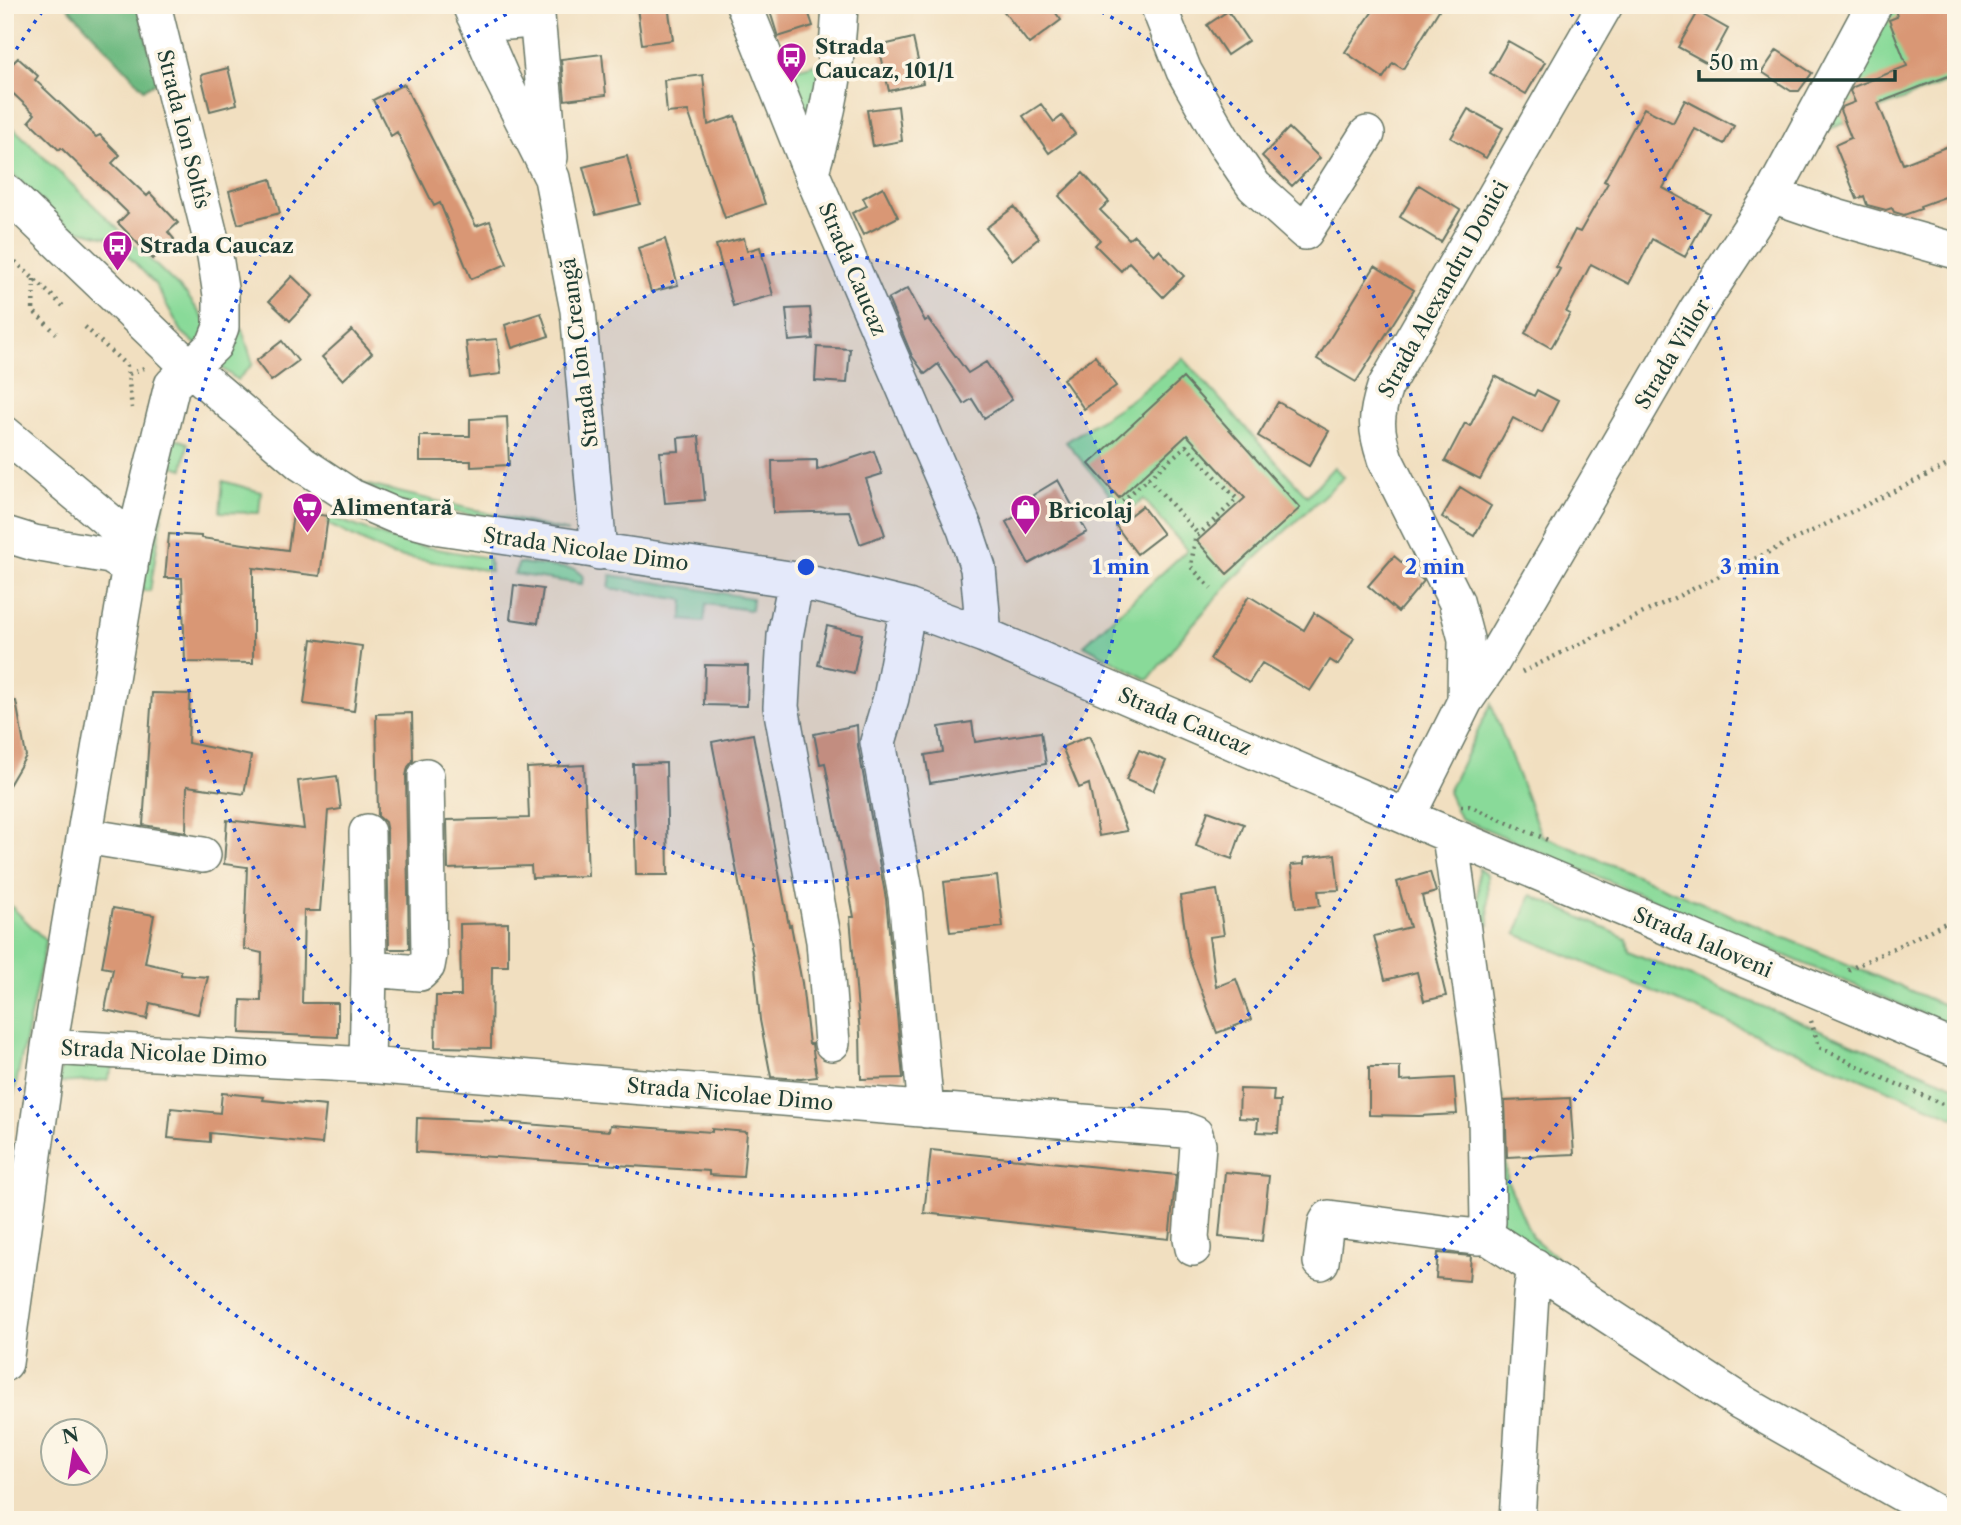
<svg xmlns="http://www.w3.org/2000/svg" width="1961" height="1525" font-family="'Libre Caslon Text',serif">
<rect width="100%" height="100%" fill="#fcf5e5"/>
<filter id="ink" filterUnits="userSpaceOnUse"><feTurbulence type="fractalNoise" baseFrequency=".0143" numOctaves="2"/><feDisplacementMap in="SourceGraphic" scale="14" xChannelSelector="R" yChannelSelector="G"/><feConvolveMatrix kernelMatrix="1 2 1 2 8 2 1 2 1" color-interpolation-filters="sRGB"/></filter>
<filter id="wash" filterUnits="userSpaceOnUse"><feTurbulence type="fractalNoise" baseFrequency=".00686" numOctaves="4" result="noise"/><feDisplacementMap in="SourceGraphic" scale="28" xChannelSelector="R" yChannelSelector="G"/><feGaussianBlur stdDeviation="1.57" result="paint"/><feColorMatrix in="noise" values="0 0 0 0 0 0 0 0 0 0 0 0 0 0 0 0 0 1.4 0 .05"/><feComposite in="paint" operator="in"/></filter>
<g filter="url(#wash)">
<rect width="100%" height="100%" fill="#f1dfc0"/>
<!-- green -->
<path fill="#89da99" stroke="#548c66" stroke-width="2" d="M1887,5H1923L1950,81L1822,132Z
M826,61L805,131L778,64L800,68Z
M5,120L187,295L210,328L198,346L182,332L155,284L111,238L70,228L5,167Z
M242,329L253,364L237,380L214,362L222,338Z
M1183,358L1307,496L1334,467L1344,477L1232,580L1186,632L1148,680L1084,645L1187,550L1144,499L1125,513L1066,442L1132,399Z
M170,437L188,443L183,469L170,465L150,591H142Z
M223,481L261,492L259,513L220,512Z
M360,483L568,532L398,502Z
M328,516L403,543L489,558L491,571L391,555L327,524Z
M519,563L574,569L583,576L582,584L514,574Z
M611,575L752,598L751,610L706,604L704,622L682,620L684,600L609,588Z
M1491,704L1541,835L1956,1010V1028L1460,818L1448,792Z
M1478,868L1487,875L1489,925L1478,921Z
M1531,895L1626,938L1628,951L1956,1086V1118L1516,934Z
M5,900L46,941L12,1103L5,1096Z
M75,1059L116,1062L107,1080L59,1083L61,1069Z
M1500,1095H1502L1503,1101L1507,1180L1532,1237L1641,1328L1497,1235Z"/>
<!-- forest -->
<path fill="#6eba81" stroke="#467c5a" stroke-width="2" d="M66,5H137L158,81L144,89Z"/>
<g id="blocks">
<!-- building -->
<path fill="#d99775" d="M658,5H668L673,40L642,44L637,8Z
M768,5H806L813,26L778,37Z
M999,5H1050L1061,20L1029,44Z
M1377,5H1442L1403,69L1393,63L1383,78L1345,52Z
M1894,5H1956V73L1878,103L1903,164L1956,143V193L1920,206L1921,209L1904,215L1894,212L1892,208L1886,210L1867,205L1864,196L1857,199L1835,145L1851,138L1840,110L1842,107L1855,102L1850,91L1853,87L1907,66L1889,20L1897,17Z
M1228,11L1248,41L1227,55L1207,25Z
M1698,12L1728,29L1709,64L1678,47Z
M913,38L923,83L889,91L879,46Z
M1508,41L1545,62L1526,94L1490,73Z
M1777,50L1812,73L1799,91H1791L1762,72Z
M602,54L606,95L565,100L561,59Z
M18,58L38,76L35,80L96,137L100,135L120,155L112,163L147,196L150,193L178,223L168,232L174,239L153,259L118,223L128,213L61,148L59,150L29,121L35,114L5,86V71Z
M228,68L237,104L210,111L201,75Z
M703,75L708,125L735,116L765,204L725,218L688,111L667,113L664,80Z
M404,84L476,226L490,221L507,264L471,279L440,203L434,206L397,132L391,136L373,100Z
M1685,100L1734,126L1724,144L1695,129L1663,188L1709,213L1685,257L1652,239L1629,284L1591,264L1566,312L1570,314L1551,348L1525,333L1560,269L1556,267L1575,230L1580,232L1608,183L1604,181L1644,108L1673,123Z
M1041,104L1054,122L1062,116L1075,134L1049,153L1023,116Z
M898,106L902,141L873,146L867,110Z
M1468,109L1503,128L1486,158L1451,138Z
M1289,128L1320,158L1292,186L1262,156Z
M627,156L640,204L596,215L583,167Z
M1083,173L1109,202L1100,210L1129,239L1134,235L1154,255L1159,250L1184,276L1163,297L1129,262L1121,271L1095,245L1100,240L1059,196Z
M271,179L280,213L238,224L229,191Z
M1419,185L1460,210L1441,242L1400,217Z
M883,187L898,217L863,235L852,213L867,206L863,198Z
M1014,207L1039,238L1012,260L986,228Z
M744,238L747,251L760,247L773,295L733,306L716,245Z
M665,239L678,285L651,292L638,248Z
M1375,266L1414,290L1356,382L1317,359Z
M292,276L313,296L290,321L269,301Z
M908,288L925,321L928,319L968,373L986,362L1012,400L984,418L972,399L964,404L938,364L925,374L912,356L888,299Z
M810,308L813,339L789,341L786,309Z
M541,313L549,336L512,348L505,325Z
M352,330L372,353L343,380L322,357Z
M497,339L501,374L470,378L466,342Z
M282,341L298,361L271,381L256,361Z
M817,347L850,349L847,383L815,381Z
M1095,356L1116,386L1084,409L1063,379Z
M1495,376L1534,396L1537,390L1558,401L1542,433L1513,418L1480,479L1445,461L1465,423L1470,426Z
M1183,378L1300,508L1227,574L1197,541L1245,498L1187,435L1119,498L1089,464Z
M1278,402L1329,431L1309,466L1258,436Z
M507,417L509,465L471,467V461H420V436H470V419Z
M699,436L705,500L665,503L660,452L679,451L678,438Z
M874,451L882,474L866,479L885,535L860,544L849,511L773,513L772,461L817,460V470Z
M1058,480L1087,532L1029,564L1006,522L1038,504L1033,495Z
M1460,487L1491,506L1474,536L1442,517Z
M1142,506L1163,534L1137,554L1116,526Z
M305,513L328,516L320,576L253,568V663L185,662L182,578H165L169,534L201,536V538L288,550L293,514L305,516Z
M1394,556L1424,581L1398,612L1368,586Z
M514,585L543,589L538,623L510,619Z
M1249,596L1304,630L1314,613L1354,638L1338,665L1330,660L1310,691L1262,663L1249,683L1210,659Z
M827,626L862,634L854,673L818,665Z
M312,639L362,646L354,711L304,704Z
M705,665L748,666L747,706L704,705Z
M152,693L190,694L188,743L251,756L244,794L187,786L186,832L143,825Z
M16,701L26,756L5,792V702Z
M412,713L413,761L408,767L406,776L409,949H389L387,832L385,822L378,816L376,714Z
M972,722L975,742L1041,732L1046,764L930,783L925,755L943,752L939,727Z
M857,725L858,746L886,899L903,1078L861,1079L860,1034L850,917H854L825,763L820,764L814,734Z
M753,734L789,926L791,925L802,983L809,1044H812L817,1077L801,1079L771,1077L760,1020L755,967L712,742Z
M1089,736L1091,740L1127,831L1099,836L1089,784L1079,788L1062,747Z
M1139,750L1166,761L1153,791L1126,780Z
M666,763L668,875H636L633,764Z
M584,765L588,876L532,878L531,866L448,869L447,820L529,818L527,768Z
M337,776L341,809L328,811L320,911H304L302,1003H338V1037L240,1033L241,1000L261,1001L262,953L244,949L247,867L224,864L227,820L304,829L298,781Z
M1208,811L1244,824L1232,859L1196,846Z
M1335,854L1339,890L1318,891L1320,906L1296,908L1291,865L1304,864V858Z
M1430,872L1436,892L1422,896L1446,996L1424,1001L1417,972L1385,980L1374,936L1410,927L1397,882Z
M997,876L1003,927L950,932L944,882Z
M1217,890L1224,935L1209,937L1216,987L1236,979L1251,1020L1217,1033L1189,957L1180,896Z
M113,908L154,915L145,963L181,971V975L208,977L198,1014L150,1003L147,1019L105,1010L113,969L102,967Z
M508,923V966H492L491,1048L435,1047L436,996H461L460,924Z
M1369,1067H1400V1081L1454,1078L1457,1114L1419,1116L1369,1115Z
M1240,1089L1274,1090L1273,1101H1280L1278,1133L1257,1132L1258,1119L1239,1118Z
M222,1093L264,1097L263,1100L326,1106L322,1144L210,1133V1142L168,1138L171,1108L220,1113Z
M1570,1098L1574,1154L1507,1157L1505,1101Z
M417,1118L492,1121L609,1131L610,1125L712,1132V1129L747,1132L743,1177L709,1175V1171L416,1152Z
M931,1150L1176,1175L1169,1239L924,1213Z
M1225,1172L1269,1176L1262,1241L1219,1237Z
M1438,1253L1471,1256L1469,1281L1436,1278Z"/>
</g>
</g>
<g filter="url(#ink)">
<use href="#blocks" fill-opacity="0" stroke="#687665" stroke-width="2"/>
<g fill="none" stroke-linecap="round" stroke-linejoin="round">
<defs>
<path id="minor" d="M470,5L501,77L552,178L578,310L599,552
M536,5L550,157
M744,5L811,172L965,529L978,568L984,635
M1158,5L1184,71L1224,142L1254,186L1305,232L1367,134
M474,15C496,25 513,23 536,18
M811,172C829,112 837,68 840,5
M5,191L189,367L302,464L352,497L394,515L440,527L796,580L908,607L984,635L1407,817L1956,1049
M1772,195L1836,217L1956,251
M5,434L134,542
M5,534L34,543L110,556L130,568
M796,580L785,636L781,707L824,941L832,1043
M908,607L891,698L878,742L906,896L926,1110
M1465,701L1492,662L1696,311L1772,195L1874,5
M1407,817L1465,701L1466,639L1456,601L1385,459C1375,429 1375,417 1385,387L1605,5
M85,836L203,855
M369,969L420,973L427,966L429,955L426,776
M49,1047L367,1065L1184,1130L1195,1134L1198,1145L1191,1238L1193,1248
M367,1065L369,969L367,832
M1485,1235L1741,1402L1948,1520
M1321,1262L1326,1223L1329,1218L1458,1235L1479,1237L1485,1235L1488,1222L1486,1116L1479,1047L1450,836
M5,1363L49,1047L134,542L172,385L214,345L221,327V295L215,256L153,5
M1517,1520L1531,1294L1535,1266"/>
</defs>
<!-- minor casing -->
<use href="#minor" stroke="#687665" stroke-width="38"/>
<!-- path -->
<path stroke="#687665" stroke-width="4.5" stroke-dasharray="2 5" stroke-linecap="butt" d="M5,252L64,307
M34,279L33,311L56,333
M85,327L127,366L132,408
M129,374L147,367
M1148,478L1198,534
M1122,501L1186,446L1237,499L1195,538L1191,567L1211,588
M1522,672L1956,461
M1461,806H1469L1550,841
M1848,970L1956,918
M1811,1021L1819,1047L1874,1074L1956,1110"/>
<!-- minor -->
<use href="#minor" stroke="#fff" stroke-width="35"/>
</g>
</g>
<!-- distance rings -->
<circle cx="806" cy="567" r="315" fill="#1d4ed8" fill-opacity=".12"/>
<g fill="none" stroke="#1d4ed8" stroke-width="3.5" stroke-dasharray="3.5 7">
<circle cx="806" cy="567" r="315"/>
<path d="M1092 7A629 629 0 1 1 520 7"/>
<path d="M5 67A944 944 0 0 1 47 5M1565 5A944 944 0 1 1 5 1067"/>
</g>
<!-- icons -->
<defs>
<symbol id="bus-pin" viewBox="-11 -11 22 30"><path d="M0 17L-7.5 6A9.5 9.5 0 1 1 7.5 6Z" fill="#b5179e" stroke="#fcf5e5"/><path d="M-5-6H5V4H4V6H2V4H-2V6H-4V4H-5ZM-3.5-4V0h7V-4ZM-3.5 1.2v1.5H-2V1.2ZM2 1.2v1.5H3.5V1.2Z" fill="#fff"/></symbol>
<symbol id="supermarket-pin" viewBox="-11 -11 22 30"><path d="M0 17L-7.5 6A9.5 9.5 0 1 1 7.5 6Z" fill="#b5179e" stroke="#fcf5e5"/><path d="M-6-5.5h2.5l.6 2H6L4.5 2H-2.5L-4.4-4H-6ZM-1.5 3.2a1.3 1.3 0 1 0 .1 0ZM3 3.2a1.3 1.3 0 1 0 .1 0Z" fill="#fff"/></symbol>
<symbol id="shop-pin" viewBox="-11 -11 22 30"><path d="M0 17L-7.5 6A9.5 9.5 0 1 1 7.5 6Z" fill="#b5179e" stroke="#fcf5e5"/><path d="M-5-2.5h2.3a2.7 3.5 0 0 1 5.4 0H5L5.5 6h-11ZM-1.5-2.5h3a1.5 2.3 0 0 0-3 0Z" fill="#fff"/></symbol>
</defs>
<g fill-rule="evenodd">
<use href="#bus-pin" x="774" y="40" width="35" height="47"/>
<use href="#bus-pin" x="100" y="228" width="35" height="47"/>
<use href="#supermarket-pin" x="290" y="490" width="35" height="47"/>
<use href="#shop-pin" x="1008" y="492" width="35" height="47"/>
</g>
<g text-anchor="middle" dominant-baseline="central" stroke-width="7" stroke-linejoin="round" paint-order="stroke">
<!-- poi labels -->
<g font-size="21" font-weight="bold" fill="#1f3d34" stroke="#fcf5e5" text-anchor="start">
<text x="815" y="46">Strada<tspan x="815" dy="24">Caucaz, 101/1</tspan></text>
<text x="140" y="245">Strada Caucaz</text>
<text x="331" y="507">Alimentară</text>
<text x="1048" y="510">Bricolaj</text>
</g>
<!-- street labels -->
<g font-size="21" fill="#1f3d34" stroke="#fcf5e5">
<text transform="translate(184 129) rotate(76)">Strada Ion Soltîs</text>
<text transform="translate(853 269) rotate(67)">Strada Caucaz</text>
<text transform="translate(1443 289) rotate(-61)">Strada Alexandru Donici</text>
<text transform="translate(579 353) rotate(-97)">Strada Ion Creangă</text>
<text transform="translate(1672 354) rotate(-59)">Strada Viilor</text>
<text transform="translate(586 549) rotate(8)">Strada Nicolae Dimo</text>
<text transform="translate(1185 721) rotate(23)">Strada Caucaz</text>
<text transform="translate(1703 942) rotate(23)">Strada Ialoveni</text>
<text transform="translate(164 1053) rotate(3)">Strada Nicolae Dimo</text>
<text transform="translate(730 1094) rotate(5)">Strada Nicolae Dimo</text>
</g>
</g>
<circle cx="806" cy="567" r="10" fill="#1d4ed8" stroke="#fcf5e5" stroke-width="3.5"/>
<g font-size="21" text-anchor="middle" font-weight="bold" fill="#1d4ed8" stroke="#fcf5e5" stroke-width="7" stroke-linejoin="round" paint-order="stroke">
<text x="1121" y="574">1 min</text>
<text x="1435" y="574">2 min</text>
<text x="1750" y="574">3 min</text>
</g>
<!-- margin -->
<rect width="1961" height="1525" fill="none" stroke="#fcf5e5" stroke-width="28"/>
<!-- north arrow -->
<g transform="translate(74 1452) rotate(348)"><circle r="33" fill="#fcf5e5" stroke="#a4ab9e" stroke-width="2"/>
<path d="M0-5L12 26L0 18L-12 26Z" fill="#b5179e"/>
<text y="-10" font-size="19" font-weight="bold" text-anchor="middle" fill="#1f3d34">N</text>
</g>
<!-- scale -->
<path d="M1699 70v10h196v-10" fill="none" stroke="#1f3d34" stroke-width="3.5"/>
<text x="1709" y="70" font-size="21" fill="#1f3d34" stroke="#fcf5e5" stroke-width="5" paint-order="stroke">50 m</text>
</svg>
